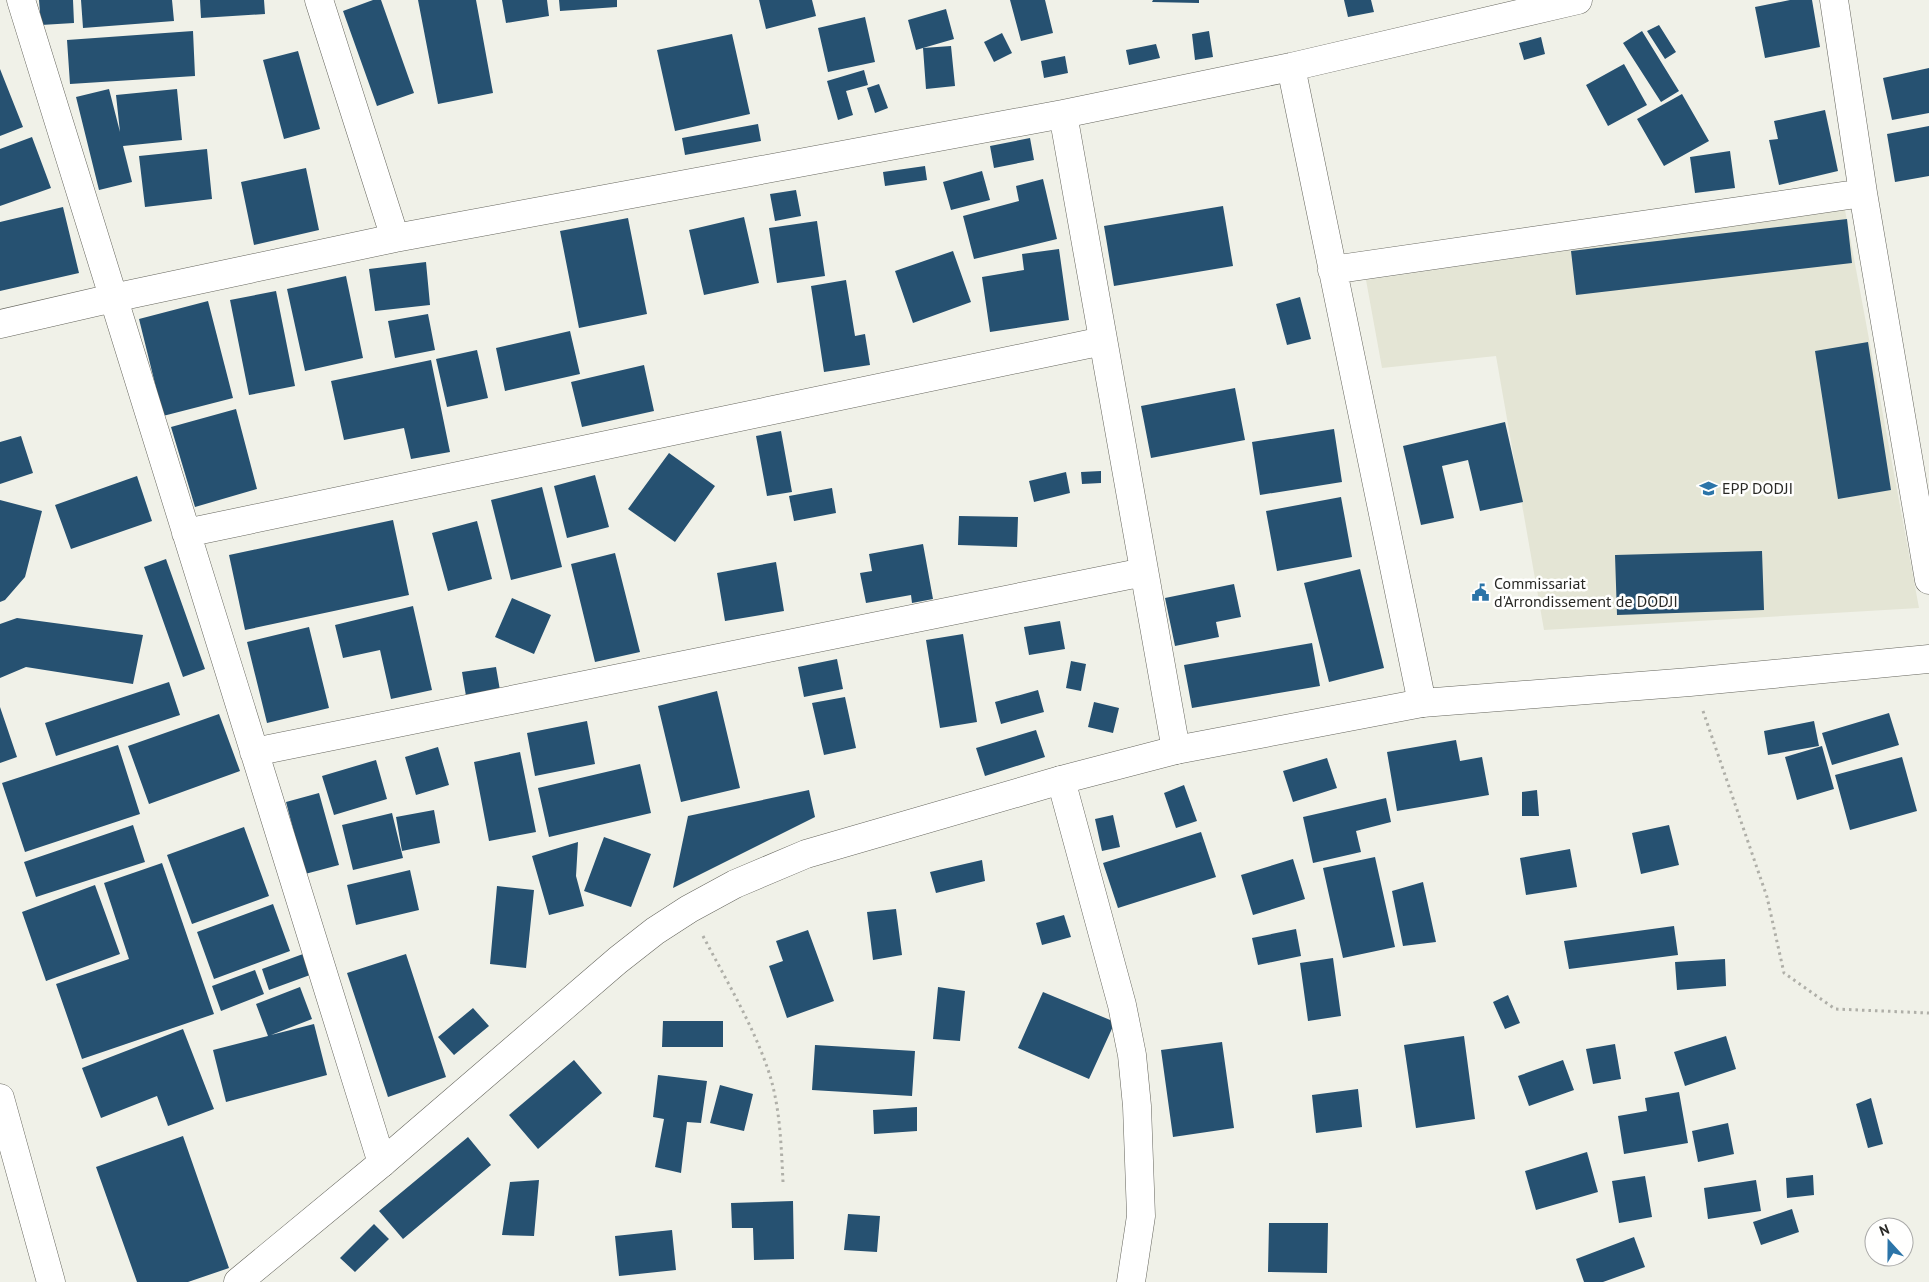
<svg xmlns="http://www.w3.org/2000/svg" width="1929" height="1282" font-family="'PT Sans',sans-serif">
<rect width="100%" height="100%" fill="#f0f1e8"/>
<!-- built -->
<path fill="#e4e5d5" d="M1845,210L1919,608L1544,630L1496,356L1382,368L1366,280Z"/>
<!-- building -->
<path fill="#265171" d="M39,0H73L74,23L41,25Z
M81,0H172L174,21L83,28Z
M200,0H264L265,14L201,18Z
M373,0H381L414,93L377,106L343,11Z
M418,0H476L493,93L438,104Z
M502,0H547L549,16L506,23Z
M559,0H617V7L560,11Z
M759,0H812L816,16L766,29Z
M1010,0H1045L1053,33L1021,41Z
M1153,0H1199V3L1152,2Z
M1344,0H1371L1374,12L1348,17Z
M1790,0H1812L1820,47L1765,58L1755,7Z
M946,9L954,39L916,50L908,20Z
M865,17L875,62L828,72L818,28Z
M1659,25L1676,52L1665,59L1647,31Z
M193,31L195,76L70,84L67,40Z
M1209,31L1213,57L1195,60L1192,34Z
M1642,31L1679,91L1661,102L1623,43Z
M1002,33L1012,53L994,62L984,42Z
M732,34L750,114L675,131L657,50Z
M1541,37L1545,54L1524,60L1519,43Z
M1156,44L1160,58L1129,65L1126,50Z
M951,46L955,86L926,89L923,48Z
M298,51L320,129L284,139L263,60Z
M1065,56L1068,73L1044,78L1041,61Z
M1624,64L1647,105L1608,126L1586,85Z
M1929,68V113L1892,120L1883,78Z
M0,69L23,127L0,136Z
M864,70L868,85L846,91L853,115L838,120L827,81Z
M879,84L888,108L875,113L867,88Z
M109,89L120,132L116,95L177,89L182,140L123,146L132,182L99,190L76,97Z
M1682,94L1709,141L1664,166L1637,119Z
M1825,110L1838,171L1779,185L1769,140L1778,139L1774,121Z
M758,124L761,141L685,155L682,138Z
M1929,126V176L1895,182L1887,134Z
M32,137L51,188L0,206V149Z
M1030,138L1034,160L994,168L990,146Z
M207,149L212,199L145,207L139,156Z
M1730,151L1735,188L1695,193L1690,157Z
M925,166L927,180L885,186L883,172Z
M306,168L319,230L254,245L241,182Z
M982,171L990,200L951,210L943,182Z
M1043,179L1057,239L974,259L963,216L1019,201L1016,186Z
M796,190L801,216L775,221L770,194Z
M1223,206L1233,266L1114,286L1104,226Z
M63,207L79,273L0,291V222Z
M744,217L759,283L704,295L689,230Z
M628,218L647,314L579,328L560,231Z
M1847,219L1852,263L1576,295L1571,251Z
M817,221L825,276L777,283L769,228Z
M1059,249L1069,320L990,332L982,277L1024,270L1022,254Z
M953,251L971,302L913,323L895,271Z
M426,262L430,305L375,311L369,269Z
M346,276L363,358L305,371L287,289Z
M846,280L855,336L865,334L870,365L824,372L811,286Z
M276,291L295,386L249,395L230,300Z
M1300,297L1311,339L1287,345L1276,304Z
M208,301L233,398L163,416L139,319Z
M428,314L435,350L395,358L388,321Z
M570,331L580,374L505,391L496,348Z
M1868,342L1891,490L1838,499L1815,351Z
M477,350L488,398L447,407L436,359Z
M431,360L450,452L411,459L404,428L344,440L331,381Z
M644,365L654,411L582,427L571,382Z
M1235,388L1245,440L1151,458L1141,406Z
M236,409L257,489L195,507L171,427Z
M1505,422L1523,502L1480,511L1468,460L1442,466L1454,518L1421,525L1403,446Z
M1334,429L1342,482L1260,495L1252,442Z
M781,431L792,492L767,496L756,436Z
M21,436L33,473L0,484V442Z
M669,453L715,486L675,542L628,509Z
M1101,471V483L1082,484L1081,472Z
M1066,472L1070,493L1034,502L1029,481Z
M595,475L609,527L567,538L554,486Z
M137,476L152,521L71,549L55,505Z
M542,487L562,567L511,580L491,500Z
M832,488L836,513L794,521L789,496Z
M1341,497L1352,557L1277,571L1266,511Z
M0,500L42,511L25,577L5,600L0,602Z
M959,516L1018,517L1017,547L958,545Z
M393,520L409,595L245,630L229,555Z
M477,521L492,579L448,591L432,533Z
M923,544L933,599L912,603L911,595L866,603L860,573L872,571L869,554Z
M1762,551L1764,610L1617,615L1615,555Z
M615,553L640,652L595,662L571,564Z
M166,559L205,669L183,677L144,567Z
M776,562L784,611L725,621L717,573Z
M1360,569L1384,668L1329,682L1304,583Z
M1234,584L1241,617L1216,622L1219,637L1175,646L1165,598Z
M512,598L551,615L534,654L495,637Z
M413,606L432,690L391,699L380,650L343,658L335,625Z
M17,618L143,635L133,684L26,667L0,678V624Z
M1060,621L1065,649L1029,655L1024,627Z
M309,627L329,708L267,723L247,642Z
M963,634L977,722L940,728L926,640Z
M1312,643L1320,686L1192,708L1184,665Z
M837,659L843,689L804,697L798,667Z
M1071,661L1086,664L1081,691L1066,688Z
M496,667L502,702L468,708L462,672Z
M169,682L180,715L56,756L45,723Z
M1038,690L1044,712L1001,724L995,702Z
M717,691L740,788L681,802L658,706Z
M845,697L856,748L824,755L812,703Z
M1094,702L1119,708L1113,733L1088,727Z
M0,707L17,757L0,763Z
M1889,713L1899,745L1832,765L1822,733Z
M219,714L240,771L149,804L128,746Z
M587,721L595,764L535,776L527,733Z
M1814,721L1819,746L1768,755L1764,731Z
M1036,730L1045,757L985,776L976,748Z
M1456,740L1460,761L1482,757L1489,795L1397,811L1387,752Z
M118,745L140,814L25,852L2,783Z
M1822,746L1834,789L1797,800L1785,757Z
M438,747L449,785L416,795L405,757Z
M520,752L536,832L489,841L474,762Z
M1902,757L1917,811L1850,830L1835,775Z
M1327,758L1337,788L1293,802L1283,771Z
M376,760L387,799L334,815L322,776Z
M640,764L651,813L549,837L538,788Z
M1184,785L1197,821L1176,828L1164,793Z
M809,790L815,817L673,888L688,816Z
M1537,790L1539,816H1522V792Z
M319,793L339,865L305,874L286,802Z
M1386,798L1391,822L1356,831L1361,852L1313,863L1303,817Z
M434,810L440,843L402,851L396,817Z
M392,813L403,858L353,870L342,825Z
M1113,815L1120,847L1102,851L1095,819Z
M133,825L145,862L36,897L24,862Z
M1669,825L1679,865L1641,874L1632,833Z
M244,827L269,896L192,924L167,855Z
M1201,832L1216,877L1118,908L1103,863Z
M604,837L651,854L631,907L584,891Z
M578,842L576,876L584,906L549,915L532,856Z
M1570,849L1577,887L1526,895L1520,858Z
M1375,857L1395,947L1343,958L1323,868Z
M1293,859L1305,899L1253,915L1241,875Z
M982,860L985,881L936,893L930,872Z
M162,863L214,1014L82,1059L56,984L129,959L104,883Z
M410,870L419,910L356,925L347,885Z
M1423,882L1436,942L1403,946L1392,891Z
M95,885L120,954L46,981L22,912Z
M497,886L534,890L526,968L490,964Z
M273,904L290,951L214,979L197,932Z
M896,909L902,955L873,960L867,912Z
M1064,915L1071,937L1042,945L1036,923Z
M1674,926L1678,955L1569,969L1564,941Z
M1296,929L1301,956L1258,965L1252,938Z
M808,930L834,1001L787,1018L769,966L783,961L776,941Z
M303,954L310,975L269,990L262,969Z
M406,954L446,1077L388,1097L347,973Z
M1333,958L1341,1016L1308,1021L1300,963Z
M1725,959L1726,986L1677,990L1675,962Z
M255,970L264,994L221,1011L212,986Z
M300,987L312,1019L271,1035L314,1024L327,1075L226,1102L213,1050L268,1036L256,1004Z
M938,987L965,991L960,1041L933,1039Z
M1043,992L1115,1022L1089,1079L1018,1048Z
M1508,995L1520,1023L1505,1029L1493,1002Z
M473,1008L489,1026L454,1055L438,1037Z
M663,1021H723V1047H662Z
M183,1029L214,1109L168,1126L157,1096L101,1118L82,1068Z
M1464,1036L1475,1119L1416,1128L1404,1045Z
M1726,1036L1736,1069L1685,1086L1674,1052Z
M1222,1042L1234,1128L1173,1137L1161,1050Z
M1615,1044L1621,1079L1593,1084L1586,1049Z
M815,1045L915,1051L912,1096L812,1090Z
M574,1060L602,1093L538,1149L509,1115Z
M1563,1060L1574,1090L1529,1106L1518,1076Z
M658,1075L707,1081L701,1123L687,1122L681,1173L655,1167L664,1119L653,1117Z
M720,1085L753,1094L744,1131L710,1123Z
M1358,1089L1362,1127L1316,1133L1312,1095Z
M1679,1092L1688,1143L1624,1154L1618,1116L1647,1111L1645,1098Z
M1871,1098L1883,1144L1868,1148L1856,1104Z
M917,1107V1131L874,1134L873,1110Z
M1728,1123L1734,1154L1698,1162L1692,1131Z
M183,1136L229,1268L188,1282H137L96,1167Z
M468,1137L491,1165L403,1239L379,1211Z
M1587,1152L1598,1192L1536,1210L1525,1171Z
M1813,1175L1814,1195L1787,1198L1786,1178Z
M1645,1176L1652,1217L1619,1223L1612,1181Z
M539,1180L534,1236L502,1235L510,1182Z
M1756,1180L1761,1211L1708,1219L1704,1188Z
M793,1201L794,1259L754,1260L753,1228H732L731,1203Z
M1792,1209L1799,1232L1761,1245L1753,1222Z
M848,1214L880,1216L877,1252L844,1250Z
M1269,1223H1328L1327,1273L1268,1272Z
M374,1224L389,1239L355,1272L340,1258Z
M672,1230L676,1270L619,1276L615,1236Z
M1634,1237L1645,1267L1603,1282H1584L1576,1259Z"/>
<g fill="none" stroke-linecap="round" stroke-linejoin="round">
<defs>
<path id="minor" d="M21,0L382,1163
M319,0L395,238
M1834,0L1863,193L1929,580
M1291,67L1422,703
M1063,114L1176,750
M1332,270L1863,193
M0,324L113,298L395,238L1063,114L1291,67L1578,0
M186,533L1103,341
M254,752L1144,572
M1061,780L1122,1005L1132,1055L1137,1106L1141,1216L1131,1282
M0,1098L51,1282"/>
<path id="major" d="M238,1282L382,1163L618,960L655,931L689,909L735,884L806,854L1061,780L1176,750L1422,703L1690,682L1929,659"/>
</defs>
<!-- minor casing -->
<use href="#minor" stroke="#66665e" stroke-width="29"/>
<!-- major casing -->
<use href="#major" stroke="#66665e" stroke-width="29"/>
<!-- path -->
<path stroke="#afafa8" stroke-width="3" stroke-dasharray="2.5 4" stroke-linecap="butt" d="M1703,711L1767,897L1784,973L1835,1009L1929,1013
M703,936C725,978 750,1020 766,1064C780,1101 781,1142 783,1182"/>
<!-- minor -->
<use href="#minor" stroke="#fff" stroke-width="28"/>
<!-- major -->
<use href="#major" stroke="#fff" stroke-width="28"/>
</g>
<!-- icons -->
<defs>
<symbol id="school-bare" viewBox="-9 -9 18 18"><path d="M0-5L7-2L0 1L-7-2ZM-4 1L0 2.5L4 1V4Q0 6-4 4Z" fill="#2b74a8" stroke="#fffffe" stroke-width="2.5" paint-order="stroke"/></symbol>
<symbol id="civic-bare" viewBox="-9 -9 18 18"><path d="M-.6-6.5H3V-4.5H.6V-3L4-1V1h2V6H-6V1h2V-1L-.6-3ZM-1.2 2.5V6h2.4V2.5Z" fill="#2b74a8" stroke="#fffffe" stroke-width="2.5" paint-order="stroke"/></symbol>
</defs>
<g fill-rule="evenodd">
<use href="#school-bare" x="1696" y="476" width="25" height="25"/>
<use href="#civic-bare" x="1468" y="580" width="25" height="25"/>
</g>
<g text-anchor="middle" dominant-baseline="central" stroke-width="5" stroke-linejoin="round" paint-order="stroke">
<!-- poi labels -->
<g font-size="16" fill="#292926" stroke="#fffffe" text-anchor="start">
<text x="1722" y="488">EPP DODJI</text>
<text x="1494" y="583">Commissariat<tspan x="1494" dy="18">d'Arrondissement de DODJI</tspan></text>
</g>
</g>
<!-- north arrow -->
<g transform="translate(1889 1242) rotate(339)"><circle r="24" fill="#fffffe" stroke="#a9a9a8"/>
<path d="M0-4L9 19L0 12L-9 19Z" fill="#2b74a8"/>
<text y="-8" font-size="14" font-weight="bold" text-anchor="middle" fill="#292926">N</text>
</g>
</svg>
